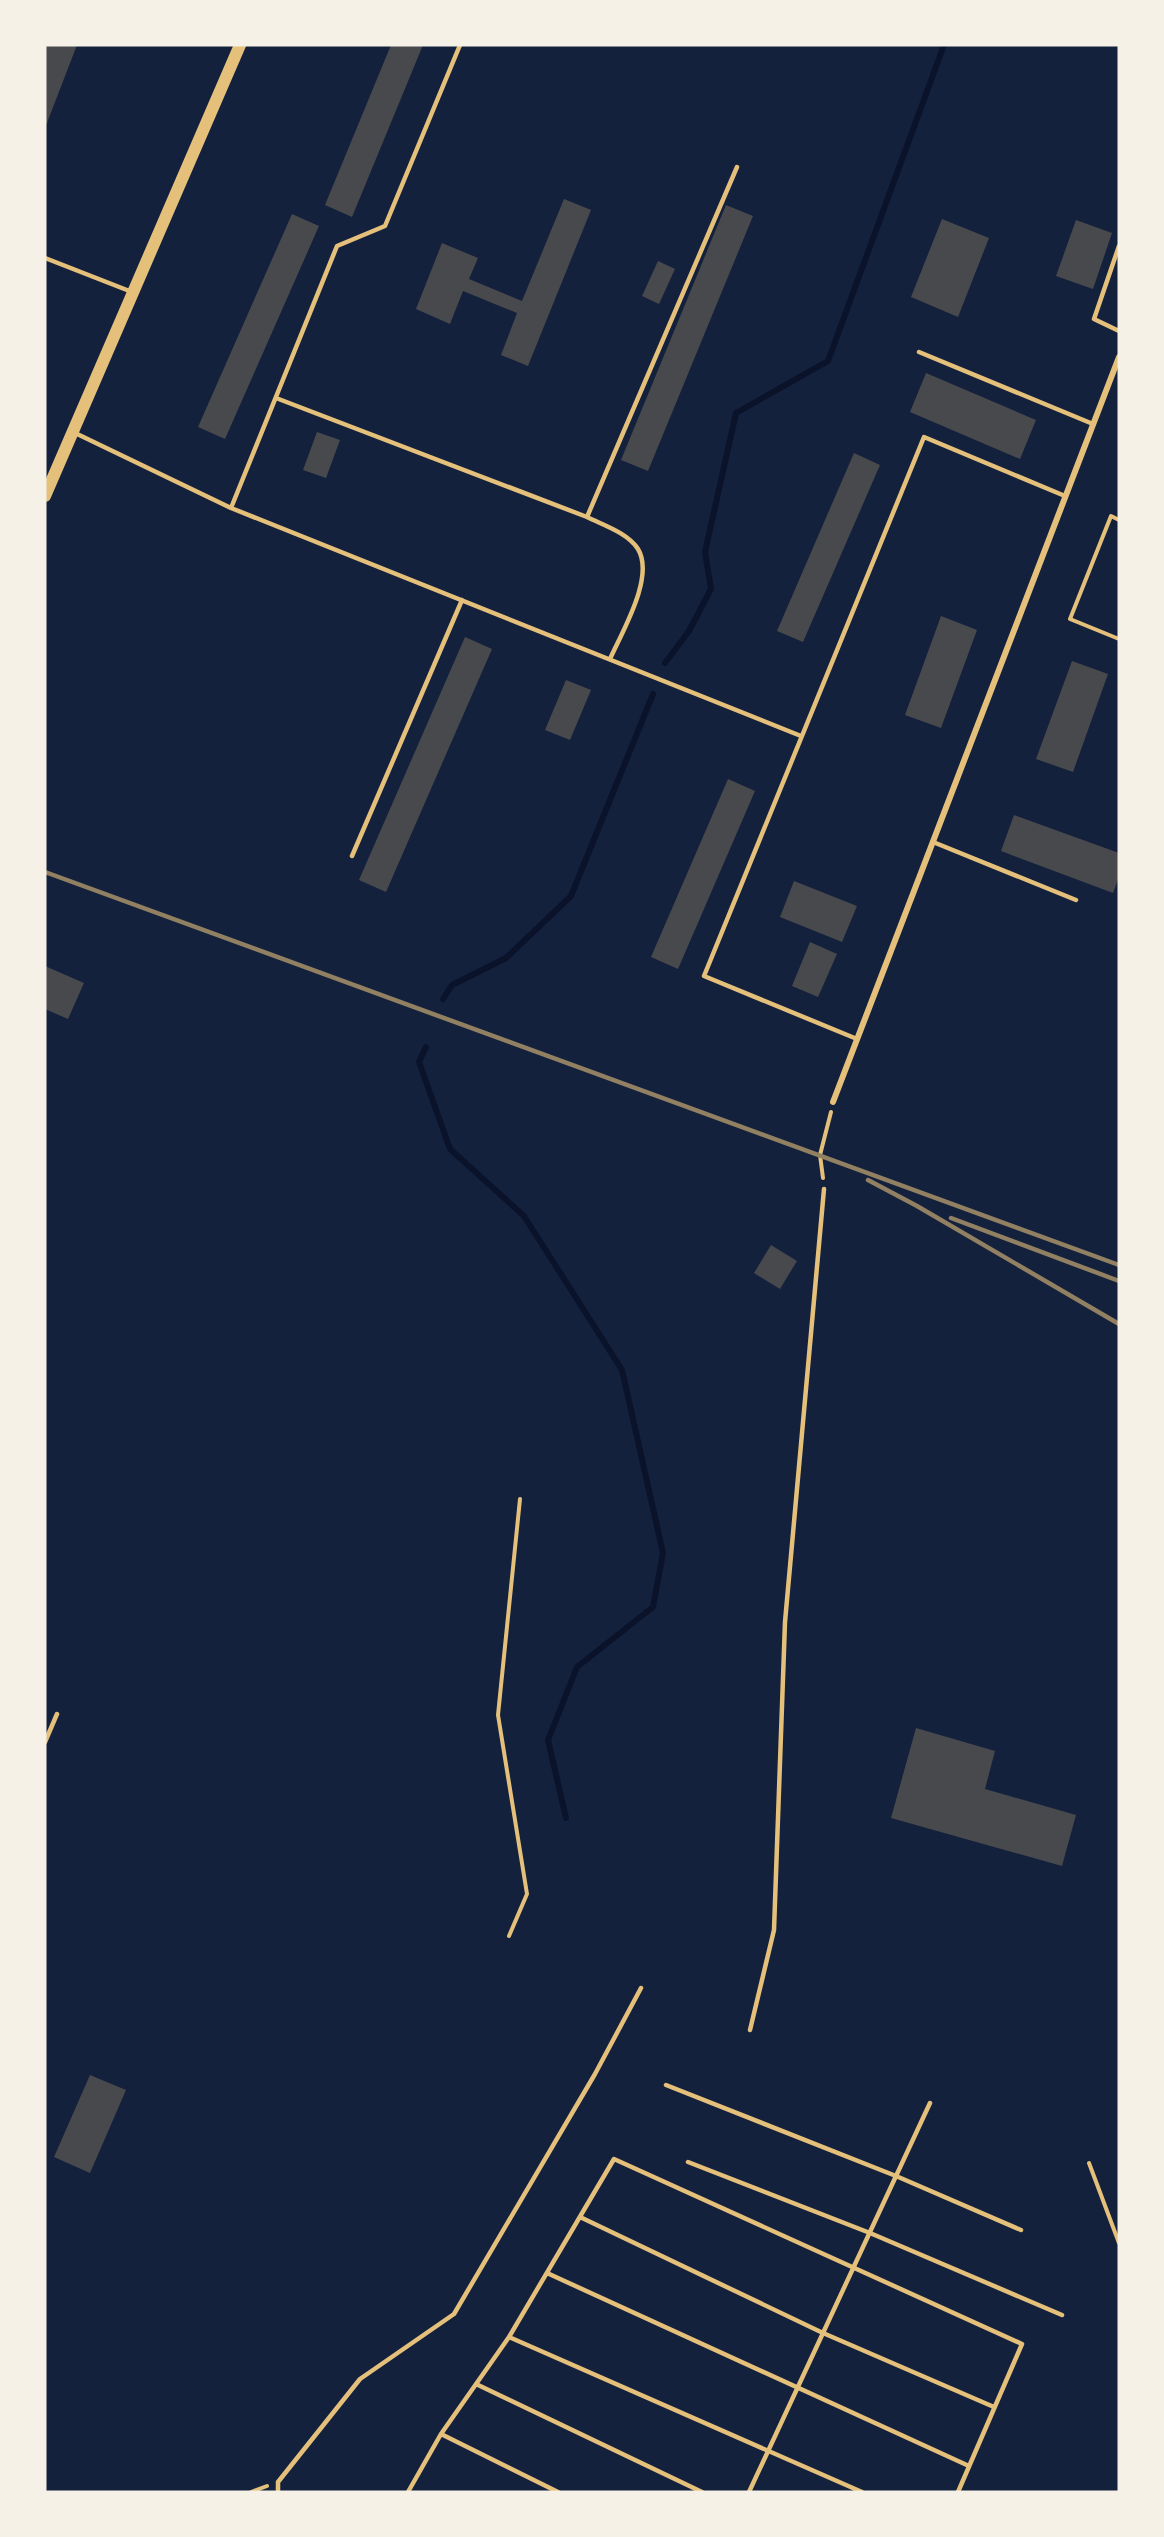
<svg xmlns="http://www.w3.org/2000/svg" width="1164" height="2537" font-family="'Sofia Sans Condensed',sans-serif">
<rect width="100%" height="100%" fill="#14213d"/>
<g fill="none" stroke-linecap="round" stroke-linejoin="round">
<!-- stream -->
<path stroke="#0b132b" stroke-width="6" d="M665,663L689,631L711,589L705,552L736,413L828,361L944,45
M443,999L452,985L506,958L571,896L653,694
M426,1047L419,1062L450,1149L524,1216L622,1370L663,1553L653,1607L577,1667L548,1740L566,1818"/>
</g>
<!-- building -->
<path fill="#48494c" d="M45,45H77L45,128Z
M391,45H423L352,217L325,205Z
M564,199L591,210L528,366L501,355L517,313L463,291L450,324L416,309L442,243L478,258L469,279L522,301Z
M726,205L753,216L648,471L621,460Z
M292,214L319,226L225,439L198,427Z
M942,219L989,238L958,317L911,297Z
M1076,220L1112,233L1093,289L1056,276Z
M658,261L675,269L659,304L642,296Z
M926,373L1036,420L1020,459L910,412Z
M317,432L340,440L326,478L303,470Z
M854,453L880,465L803,642L777,631Z
M941,616L977,630L941,728L905,715Z
M465,637L492,649L386,892L359,880Z
M1072,661L1108,674L1073,772L1036,759Z
M566,680L591,690L570,740L545,730Z
M728,779L755,791L678,969L651,957Z
M1014,815L1119,853V877L1113,893L1001,851Z
M794,881L857,906L842,942L780,917Z
M810,942L837,954L818,997L792,986Z
M45,966L84,983L68,1019L45,1009Z
M771,1245L797,1261L780,1289L754,1273Z
M916,1728L995,1751L985,1789L1076,1815L1062,1866L891,1818Z
M90,2075L126,2090L90,2173L54,2157Z"/>
<g fill="none" stroke-linecap="round" stroke-linejoin="round">
<!-- path -->
<path stroke="#e5c07b" stroke-width="4" d="M1119,520L1111,516L1070,619L1119,639
M823,1178L820,1155L831,1112
M509,1936L527,1894L498,1715L520,1499
M1089,2163L1119,2243
M251,2492L267,2486"/>
<!-- service -->
<path stroke="#e5c07b" stroke-width="4.5" d="M1119,246L1094,319L1119,331
M45,258L132,292
M919,352L1093,424
M276,398L587,517C603,525 628,533 638,549C655,577 622,632 610,659
M73,432L231,508L801,736
M231,508L337,246L385,226L460,45
M587,517L737,167
M933,842L1076,900
M352,856L462,600
M857,1039L704,976L924,437L1065,496
M45,1742L57,1714
M750,2030L774,1930L785,1622L824,1189
M666,2085L896,2176L1021,2230
M688,2162L870,2233L1062,2315
M580,2217L823,2333L994,2407
M547,2273L969,2466
M509,2337L862,2492
M476,2384L702,2492
M441,2434L558,2492
M278,2492V2482L360,2379L454,2314L595,2074L641,1988
M408,2492L441,2434L509,2337L614,2159L1022,2344L958,2492
M749,2492L930,2103"/>
<!-- minor -->
<path stroke="#e5c07b" stroke-width="6" d="M833,1102L1119,357"/>
<!-- secondary -->
<path stroke="#e5c07b" stroke-width="12" d="M45,496L240,45"/>
<!-- rail -->
<path stroke="#918062" stroke-width="4.5" d="M45,872L1119,1265
M868,1180L917,1206L1119,1324
M951,1218L1119,1281"/>
</g>
<!-- border -->
<rect width="1164" height="2537" fill="none" stroke="#f6f1e7" stroke-width="93"/>
</svg>
